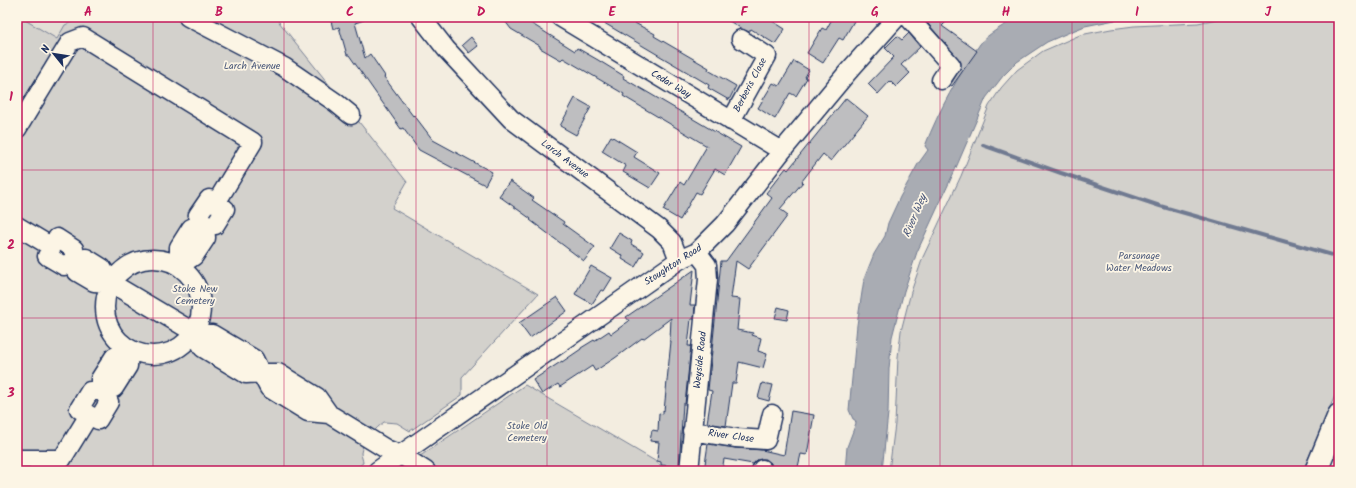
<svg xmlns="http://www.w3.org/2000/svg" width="1356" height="488" font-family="Kalam,sans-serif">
<rect width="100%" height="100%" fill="#f3ede0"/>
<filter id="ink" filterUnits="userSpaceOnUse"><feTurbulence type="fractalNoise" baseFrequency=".025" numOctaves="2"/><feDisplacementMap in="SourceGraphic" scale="8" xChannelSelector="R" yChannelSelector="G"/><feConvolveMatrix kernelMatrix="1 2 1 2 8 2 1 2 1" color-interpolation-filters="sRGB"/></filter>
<g filter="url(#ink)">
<!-- built -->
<path fill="#e3dfd6" d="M17,17H70L57,39Z"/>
<!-- green -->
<path fill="#d3d1cc" stroke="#778095" d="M17,17H20L57,39L65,25L80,18L85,21L88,17H275L407,182L392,208L538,294L462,377V395L410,431L397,423L384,422C376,428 362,442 361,453C361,456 363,460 363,463L352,471H19L17,470Z
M1226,17H1339V386L1303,471H889L895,424L898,357L901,331L911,292L923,257L961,176L989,106L1001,88L1017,70L1043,51L1080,35L1111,29L1134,26L1198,23Z
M525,385L655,461L661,466L671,471H398Z"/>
<!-- water -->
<path fill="#a9acb3" stroke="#707a91" d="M1016,17H1199L1120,19L1085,26L1070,32L1047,42L1017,62L1003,76L986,98L955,170L917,252L904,291L892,337L889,369L888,413L882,471H845L847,447L856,423L855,420L853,419L849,410L857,325L864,279L874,254L885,236L888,223L900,197L918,164L928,150L925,146C939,110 958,76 980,44C989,32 1005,26 1016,17Z"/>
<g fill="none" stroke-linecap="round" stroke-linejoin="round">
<!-- stream -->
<path stroke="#707a91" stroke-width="4" d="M983,145L1061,173L1160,206L1339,257"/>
</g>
<!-- building -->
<path fill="#bebec0" stroke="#1b2f5e" d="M330,17H364V20L355,23L365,58L370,54L385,76L384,77L413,116L414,115L433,140L492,172L485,185L419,150L403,128L401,129L349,55H347L339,27L333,29Z
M502,17H521L575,51L577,48L598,60L624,76L623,78L741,147L725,175L715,169L700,194L696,192L680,220L663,210L680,182L684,185L707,146L623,96L624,94L563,58L561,60L540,48V46L511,29Z
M594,17H624L655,34L654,36L709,68L708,70L736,86L729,100L708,88L709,85Z
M723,17H766L785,29L775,44L751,29L749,32L742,29Z
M833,17H846L854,21L843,40L839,38L823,63L807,53L822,28L826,30Z
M924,17H951L942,26L977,51L952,86L950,85L961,67V62L923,18Z
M909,33L920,47L901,65L910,73L896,87L890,81L878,94L868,84L894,57L885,48L897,36L902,40Z
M471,37L478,46L469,53L462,45Z
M794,61L809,70L805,77L807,78L796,96L790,93L775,119L758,108L773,83L779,86Z
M575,98L591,107L576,135L560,126Z
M846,98L868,116L831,161L823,154L802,181L803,182L780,209L788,215L748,269L736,261L731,298L740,299L737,330L753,333L752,335L761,338L758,351L767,354L763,368L739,362L736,383H732L726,426L707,423L712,391L708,390L721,261H726L772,198L766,193L786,168L788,170Z
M611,136L637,152L634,157L660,173L650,188L623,172L626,166L602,151Z
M510,181L534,198L532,200L564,222L563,224L595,247L584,261L530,220L531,219L499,196Z
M619,233L632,241L631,244L644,252L635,267L622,259L623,256L610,248Z
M591,266L612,278L604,291L601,290L592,304L575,294Z
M694,270L690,305H695L694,319H691L688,346H691L685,404H683L679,467L661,465V462L657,461L659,442L650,441L652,430L658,431L659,413L663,414V410L664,411L671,341H670L671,318L643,339L642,338L615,358L595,371L592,366L560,387L558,384L542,394L533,380L562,361V362L581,349V348L594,340V341L609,331L611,334L629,321L626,317Z
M557,297L567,311L530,338L519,323Z
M778,307L789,310L787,320L775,318Z
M762,383L773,385L769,401L758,398Z
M791,411L814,415L807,455L801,454L797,471H772L771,463L766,459H762L757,460L753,464L724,459L722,471H704L708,444L735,448L762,450L784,455Z"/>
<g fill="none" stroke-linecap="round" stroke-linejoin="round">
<defs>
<path id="minor" d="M188,17L284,67L335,102L351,115
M421,17L446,49L511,119L659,229L672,242L679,260
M560,17L782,151
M908,17L951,65L941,80
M731,121L767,56L741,39
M17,129L70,42L83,37L253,142L216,203
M209,199L225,209L215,225L205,224L198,215Z
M205,224L206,238L194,256L179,266V247L191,228Z
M17,226L52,247
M57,238L74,249V260L64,266L47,256Z
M105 307a48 48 0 1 1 96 0a48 48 0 1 1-96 0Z
M111,283L94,282L77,272L74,260L86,258L102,268L111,283L195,333L203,348L246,374L261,373L269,388L308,412L329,414
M195,333L212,334L254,359L261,373H278L317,397L329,414L386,449L401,455L426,471
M129,350L128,366L114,388L103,391L100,379L114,357Z
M90,391H103L109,402L98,420L79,409Z
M692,431L736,438L766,440L772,414
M17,458L20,459H62L89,415
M377,471L679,260L697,252L725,224L782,151L847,73L897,17
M689,471L708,279L707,265L697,252
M761,471L762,469"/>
<path id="highway" d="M1316,471L1339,415"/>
</defs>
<!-- minor casing -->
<use href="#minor" stroke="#1b2f5e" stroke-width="21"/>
<!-- highway casing -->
<use href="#highway" stroke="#1b2f5e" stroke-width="25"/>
<!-- minor -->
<use href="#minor" stroke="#fcf5e5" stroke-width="18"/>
<!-- highway -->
<use href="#highway" stroke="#fcf5e5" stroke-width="22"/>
</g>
</g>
<!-- grid -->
<path fill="none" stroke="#c2185b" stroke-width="1" stroke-opacity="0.55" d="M153,17V471M284,17V471M416,17V471M547,17V471M678,17V471M809,17V471M940,17V471M1072,17V471M1203,17V471M17,170H1339M17,318H1339"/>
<g text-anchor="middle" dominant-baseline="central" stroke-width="3.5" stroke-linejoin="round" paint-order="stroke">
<!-- park labels -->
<g font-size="10" fill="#49587a" stroke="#fcf5e5">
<text x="252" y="66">Larch Avenue</text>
<text x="1139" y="256">Parsonage<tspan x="1139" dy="12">Water Meadows</tspan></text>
<text x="195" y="289">Stoke New<tspan x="195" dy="12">Cemetery</tspan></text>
<text x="527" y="426">Stoke Old<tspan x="527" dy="12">Cemetery</tspan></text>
</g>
<!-- street labels -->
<g font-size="10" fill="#1b2f5e" stroke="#fcf5e5">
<text transform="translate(671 84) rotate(31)">Cedar Way</text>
<text transform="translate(750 85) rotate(-62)">Berberis Close</text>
<text transform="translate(565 159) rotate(37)">Larch Avenue</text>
<text transform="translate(673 265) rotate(-33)">Stoughton Road</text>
<text transform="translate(700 360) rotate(-84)">Weyside Road</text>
<text transform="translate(731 436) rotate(8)">River Close</text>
</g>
<!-- water labels -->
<g font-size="11" font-style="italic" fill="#465478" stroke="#fcf5e5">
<text transform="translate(915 216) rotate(-67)">River Wey</text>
</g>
</g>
<!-- margin -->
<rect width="1356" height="488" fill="none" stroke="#fcf5e5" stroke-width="44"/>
<!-- north arrow -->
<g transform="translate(54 54) rotate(300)" stroke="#fcf5e5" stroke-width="3" paint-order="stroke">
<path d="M0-3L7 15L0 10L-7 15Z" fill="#1b2f5e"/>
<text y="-6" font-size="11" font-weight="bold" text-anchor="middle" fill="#1b2f5e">N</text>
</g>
<rect x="22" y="22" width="1312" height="444" fill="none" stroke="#c2185b" stroke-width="1.5"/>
<g font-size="13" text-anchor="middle" font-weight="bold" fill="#c2185b">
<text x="88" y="16">A</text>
<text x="219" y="16">B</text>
<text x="350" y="16">C</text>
<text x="481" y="16">D</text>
<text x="612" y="16">E</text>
<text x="744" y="16">F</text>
<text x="875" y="16">G</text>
<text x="1006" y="16">H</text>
<text x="1137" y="16">I</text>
<text x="1268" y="16">J</text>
<text x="11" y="101">1</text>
<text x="11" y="249">2</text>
<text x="11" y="397">3</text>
</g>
</svg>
